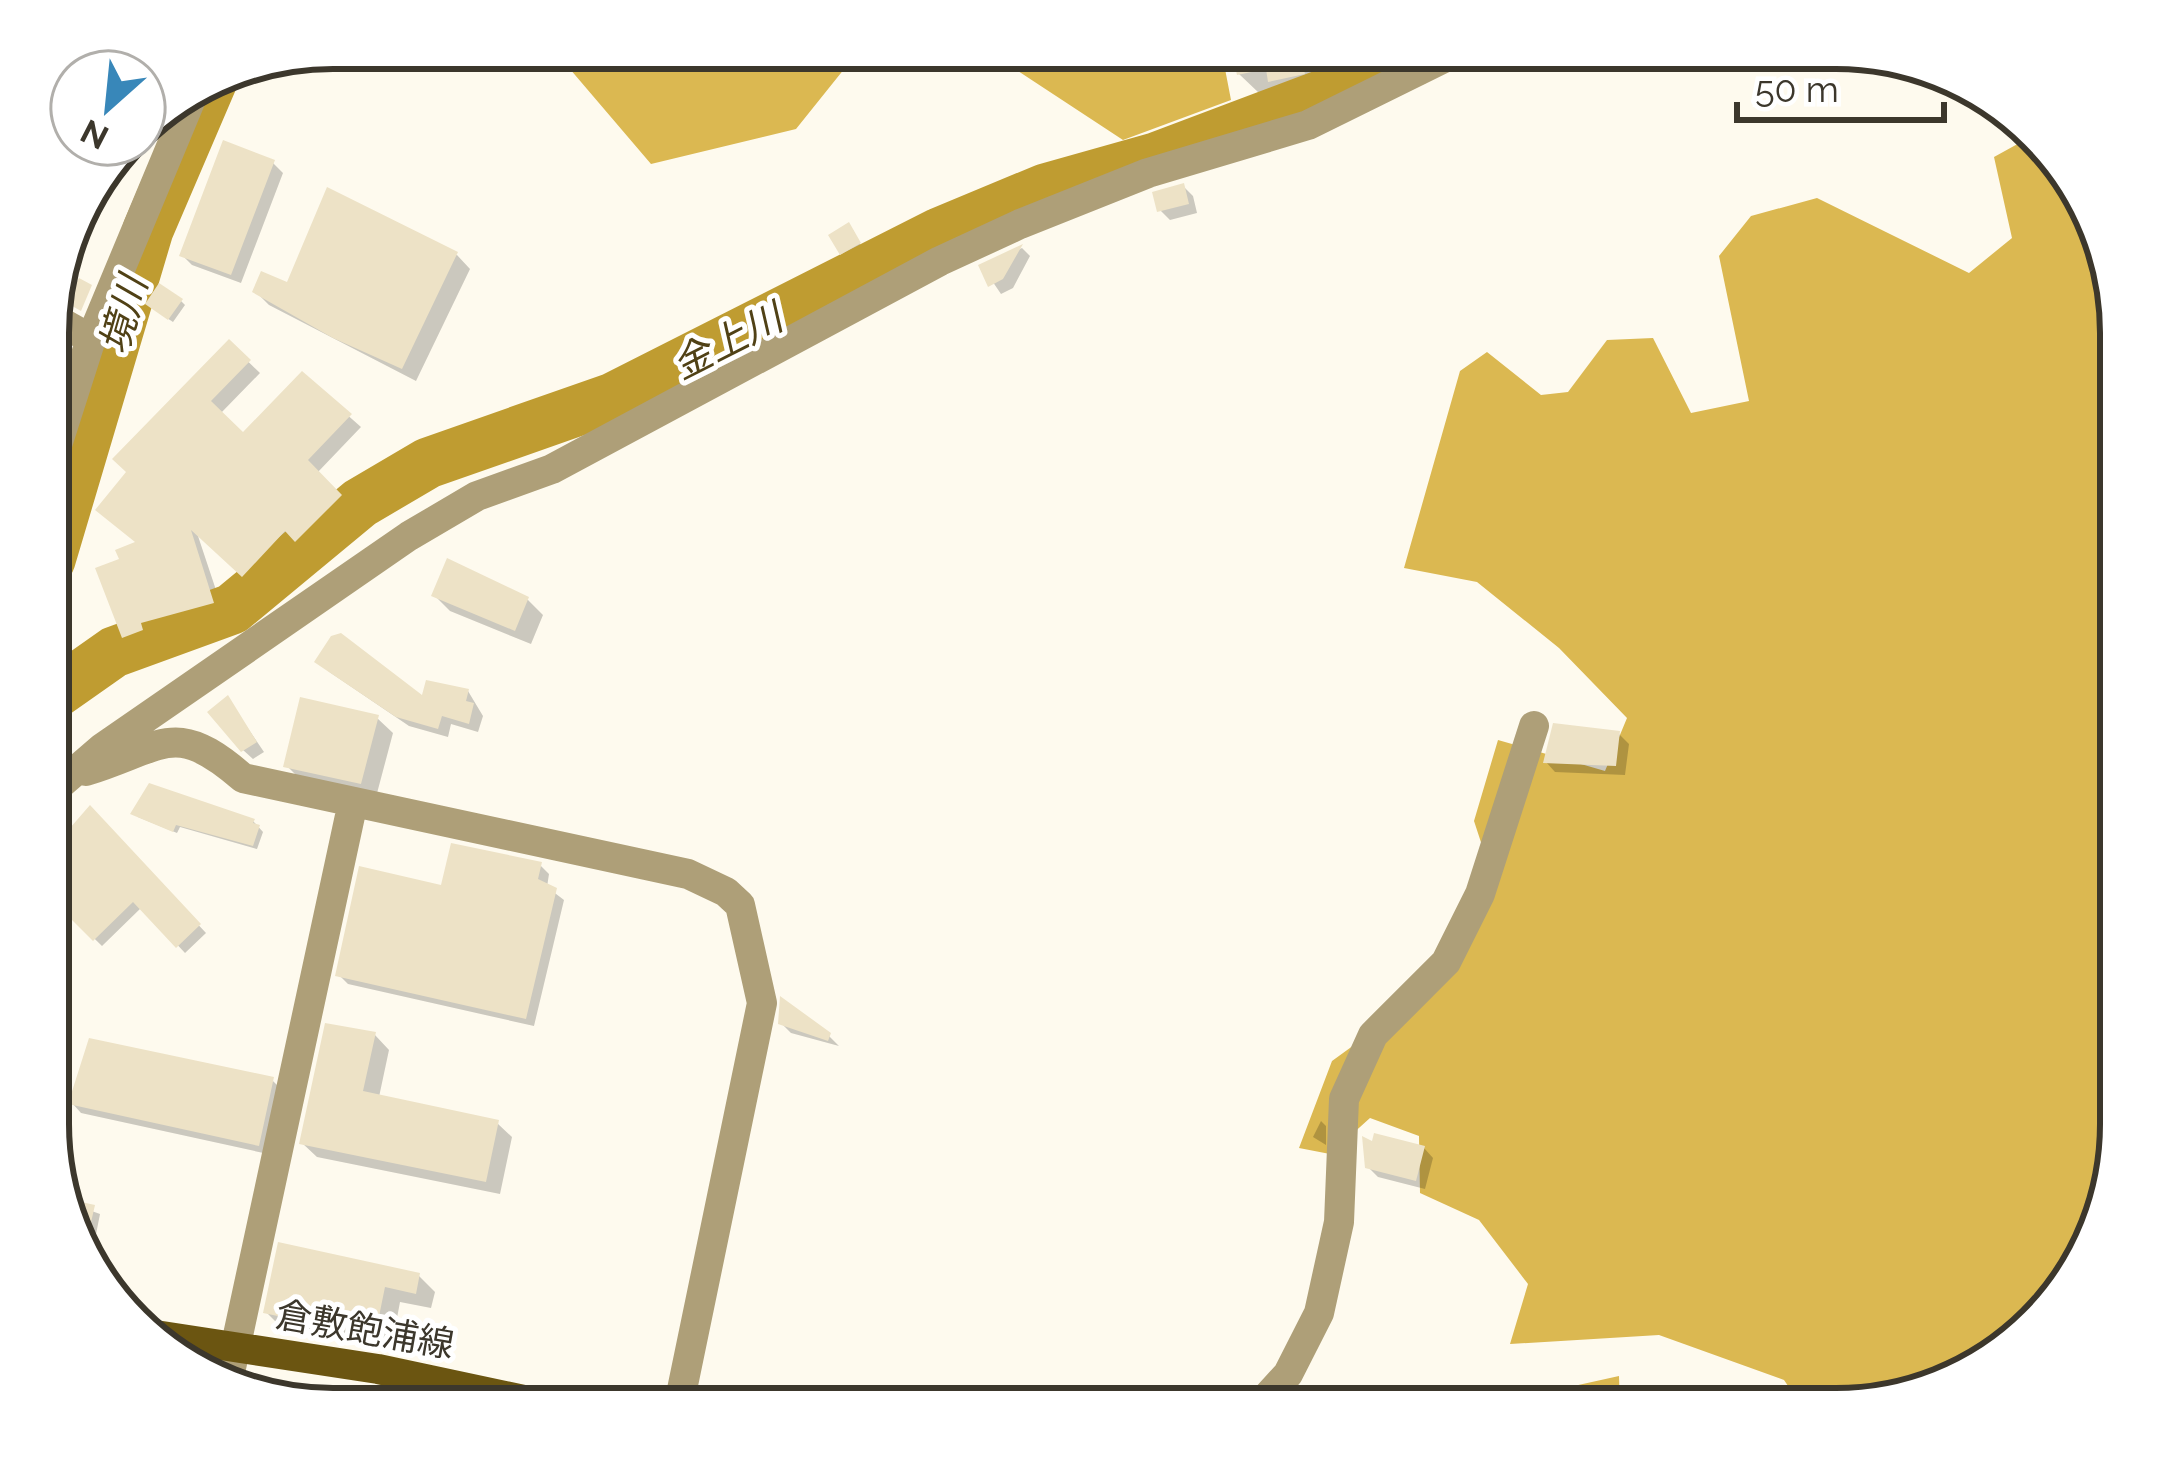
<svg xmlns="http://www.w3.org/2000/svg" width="2169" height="1457" font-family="Raleway,'Noto Sans JP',sans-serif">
<rect width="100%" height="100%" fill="#fefaee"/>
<!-- forest -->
<path fill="#dbb851" d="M552,48H861L796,129L651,164Z
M1019,48H1221L1231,100L1123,140L1018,71Z
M2036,140L2083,191L2120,315V1142L2073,1283L1978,1371L1854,1408H1803L1784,1380L1659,1335L1510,1344L1528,1284L1479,1220L1420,1193L1419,1136L1370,1118L1330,1154L1299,1148L1332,1061L1456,971L1496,888L1474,821L1498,740L1605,771L1627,718L1559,648L1477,582L1404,568L1460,371L1487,352L1541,395L1568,392L1607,340L1653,338L1691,413L1749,401L1719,256L1751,216L1817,198L1969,273L2012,238L1994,157L2023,141Z
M1619,1376L1620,1409H1469Z"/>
<!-- shadow -->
<path fill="#0003" d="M1234,48H1408L1411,61L1374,77L1352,48L1315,57L1323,93L1291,100L1280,89L1259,93L1239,74Z
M273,163L283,173L241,283L192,265L182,255Z
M1183,186L1193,196L1197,213L1170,220L1160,210Z
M853,230L862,248L846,257L842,253Z
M1022,248L1030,256L1013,288L1001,294L982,266Z
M457,255L470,269L416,381L269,305L255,291Z
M181,301L185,305L173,322L152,308Z
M229,343L260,373L220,414L243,436L302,375L361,427L317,473L351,508L308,551L298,540L255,586L197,533L224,614L150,634L152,641L136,648L125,636L123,561L138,543Z
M434,595L528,600L543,615L531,644L450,611Z
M328,671L424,700L468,691L483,716L478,732L451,724L448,737L409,726Z
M228,699L264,752L253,759L243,750Z
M377,718L393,733L376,797L302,781L287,766Z
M1619,734L1629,744L1625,775L1555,772L1546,762Z
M50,748L65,760L53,771L50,769Z
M151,786L253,821L263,832L257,849L180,827L177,833L138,817Z
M90,809L206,933L185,953L142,907L102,946L54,899L50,904V851Z
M540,865L549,874L547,887L564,900L534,1026L348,984L339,975L444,888Z
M50,982L65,995L50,1013Z
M781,1023L829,1036L839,1046L791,1033Z
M375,1035L389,1050L379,1097L497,1123L512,1137L500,1194L317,1157L302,1143Z
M272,1080L282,1090L268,1154L81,1113L72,1103Z
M1321,1121L1326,1126V1145L1313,1137Z
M1374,1145L1424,1148L1433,1158L1425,1189L1378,1177L1368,1167Z
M64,1201L100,1214L89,1270L87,1267Z
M419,1276L435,1292L431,1308L400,1302L391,1350L282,1328L266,1312Z"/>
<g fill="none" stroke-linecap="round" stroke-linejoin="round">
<!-- river -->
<path stroke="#bf9c31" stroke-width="51" d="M50,560L148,230L214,76
M50,697L114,652L232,609L360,503L428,463L613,398L939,233L1045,189L1155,158L1413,61"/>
</g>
<!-- building -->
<path fill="#ede2c6" d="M1231,48H1317L1318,58L1302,62L1305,74L1268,82L1266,69L1237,75Z
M223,140L275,160L231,275L179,256Z
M1184,183L1189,204L1157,212L1152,192Z
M327,187L458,252L402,369L333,338L252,292L261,271L287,282Z
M849,222L861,243L840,255L828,235Z
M1023,244L1003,279L988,287L978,265Z
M79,278L92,285L81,311L65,302Z
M159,283L183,299L168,320L145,304Z
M229,339L251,360L211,401L243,432L302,371L352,414L308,460L342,495L295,542L285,531L242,577L191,530L214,603L141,623L143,630L122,638L95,568L119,559L115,550L135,542L95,510L126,472L112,459Z
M447,558L529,597L515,631L431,596Z
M341,633L422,695L426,680L469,689L466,701L474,703L469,724L442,716L438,729L396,717L314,662L331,636Z
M228,695L257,742L241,752L207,712Z
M300,697L379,715L361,784L283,767Z
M1553,723L1620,731L1616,766L1543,763Z
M149,783L255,819L253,823L260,825L253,846L176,825L173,832L130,814Z
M90,805L201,924L176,948L133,902L93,941L50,898V851Z
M451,843L542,862L538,879L557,888L526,1019L335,976L359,866L441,885Z
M780,996L831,1033L828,1041L778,1024Z
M325,1023L376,1032L363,1091L499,1120L486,1182L299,1144Z
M89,1038L274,1077L259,1146L68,1104Z
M1374,1133L1425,1146L1416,1181L1365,1168L1362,1136L1372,1141Z
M63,1198L95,1205L83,1257Z
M278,1242L420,1273L416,1294L385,1287L375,1336L263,1313Z"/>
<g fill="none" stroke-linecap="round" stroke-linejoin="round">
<!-- minor -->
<path stroke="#ae9f78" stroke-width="30" d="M50,316L91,339
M50,467L91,339L196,87
M86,771C164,747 174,718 243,778L688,874L726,892L740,905L762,1003L678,1409
M50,793L102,748L409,536L477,496L552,469L940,261L1020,224L1148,173L1308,125L1464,48
M229,1377L353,802
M1256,1409L1288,1374L1319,1313L1339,1222L1344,1099L1373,1035L1446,962L1480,894L1534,726"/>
<!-- major -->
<path stroke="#6b5511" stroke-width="30" d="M149,1334L378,1369L566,1409"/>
</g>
<g text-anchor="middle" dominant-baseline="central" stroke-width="10" stroke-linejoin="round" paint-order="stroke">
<!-- street labels -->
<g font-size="36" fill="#3c372c" stroke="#fff">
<text transform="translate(365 1329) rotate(10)">倉敷飽浦線</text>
</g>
<!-- water labels -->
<g font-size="39" font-style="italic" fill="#504116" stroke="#fff">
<text transform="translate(123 315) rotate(-74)">境川</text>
<text transform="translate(727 341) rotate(-27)">金上川</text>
</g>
</g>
<!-- crop -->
<path d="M0 0H2169V1457H0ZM333 69H1836A264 264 0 0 1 2100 333V1124A264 264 0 0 1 1836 1388H333A264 264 0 0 1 69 1124V333A264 264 0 0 1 333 69Z" fill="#fff" fill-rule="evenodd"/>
<path fill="none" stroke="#3c372c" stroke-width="6" d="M333 69H1836A264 264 0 0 1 2100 333V1124A264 264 0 0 1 1836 1388H333A264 264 0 0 1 69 1124V333A264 264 0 0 1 333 69Z"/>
<!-- north arrow -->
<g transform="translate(108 108) rotate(207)"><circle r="57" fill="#ffffff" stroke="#b1afab" stroke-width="3"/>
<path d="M0-9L21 45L0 30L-21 45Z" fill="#3887b9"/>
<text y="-18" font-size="33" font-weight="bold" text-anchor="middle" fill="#3c372c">N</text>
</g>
<!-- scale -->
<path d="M1737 102v18h207v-18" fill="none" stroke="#3c372c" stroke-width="6"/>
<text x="1755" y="102" font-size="36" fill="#3c372c" stroke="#ffffff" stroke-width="9" paint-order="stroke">50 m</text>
</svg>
